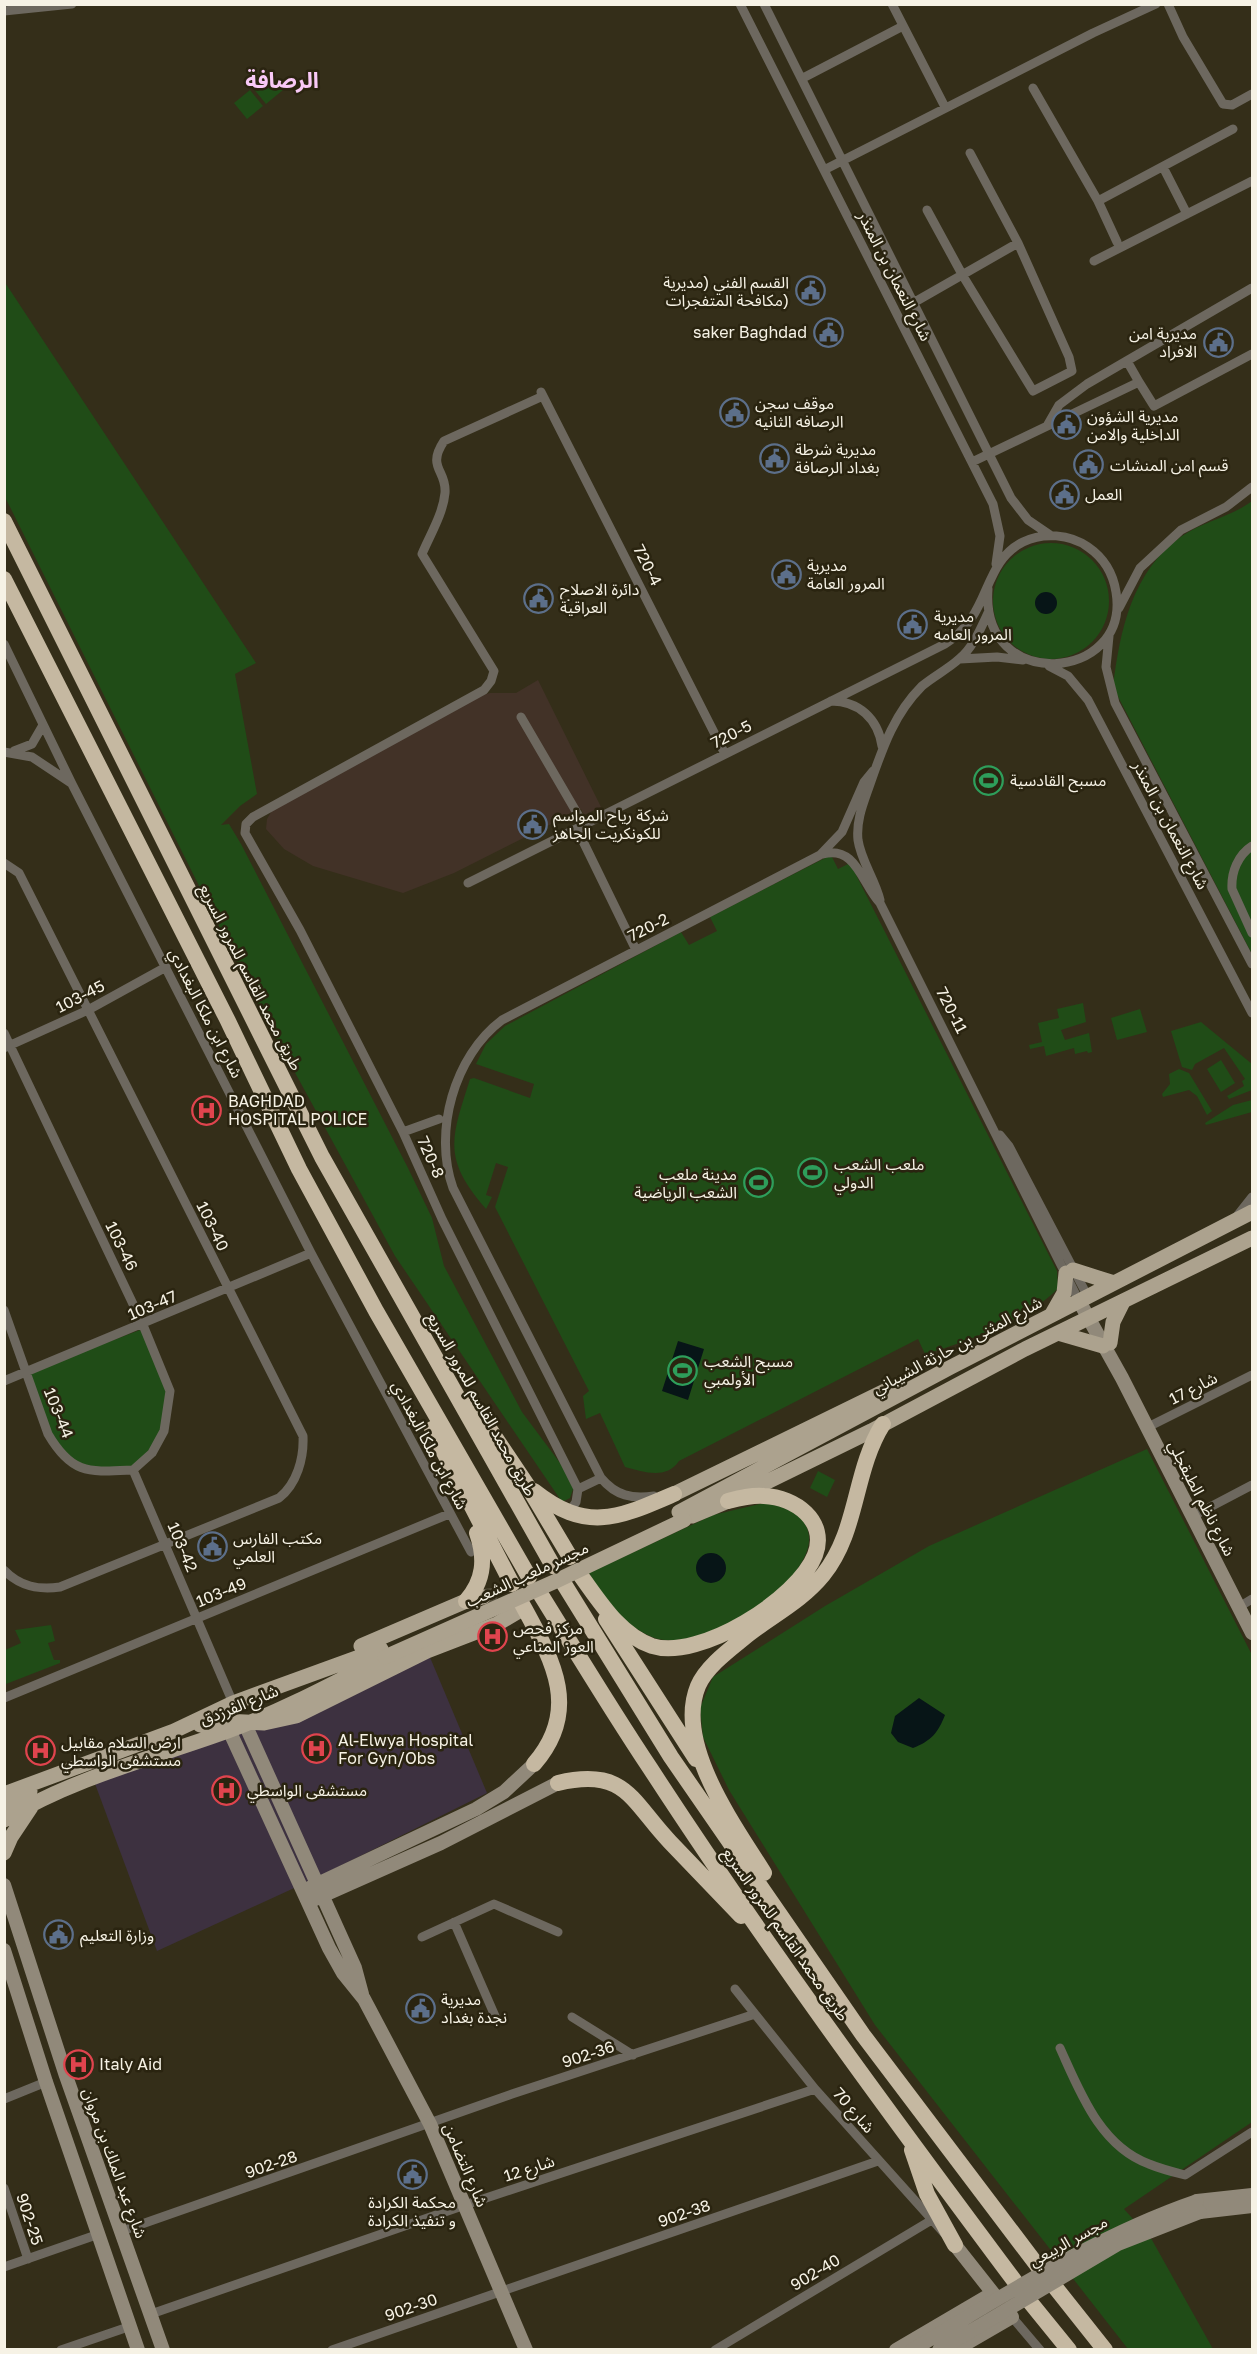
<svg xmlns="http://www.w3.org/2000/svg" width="1257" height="2354" font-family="'Golos Text','Noto Sans Arabic',sans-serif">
<rect width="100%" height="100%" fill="#342e19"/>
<!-- commercial -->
<path fill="#423227" d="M538,680L601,807L584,815L581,809L454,873L403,893L313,866L284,849L266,829L267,819L274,807L480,696L490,693H516Z"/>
<!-- medical -->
<path fill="#3d3140" d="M429,1655L487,1793L316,1878L157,1951L94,1781Z"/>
<!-- green -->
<path fill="#204c17" d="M271,74L283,90L266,104L253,88Z
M250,90L263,106L247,119L234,103Z
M4,281L256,663L235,674L257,794L240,806L221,825L229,824L241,844L408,1168L432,1218L444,1266L522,1412L560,1463L574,1486L570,1498L562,1502L395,1256L262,1012L5,497Z
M1252,501V954L1113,687C1120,630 1132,571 1182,536C1204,521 1231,517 1252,501Z
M993 601a58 58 0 1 1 116 0a58 58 0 1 1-116 0Z
M831,855L838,869L850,863L1057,1271L1058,1288C1036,1315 959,1345 925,1354L918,1339L679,1461C666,1480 644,1472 625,1467L600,1413L586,1419L583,1396L589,1391L495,1207L508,1167L496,1163L486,1195L492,1197L486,1209C442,1158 451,1139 470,1079L474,1078L530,1098L534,1084L476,1064L486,1044L505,1026L681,932L689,945L717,931L710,917Z
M1083,1003L1086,1022L1061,1030L1065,1040L1089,1033L1092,1052L1088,1053L1087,1051L1075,1054L1074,1048L1046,1056L1044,1046L1030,1049L1029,1045L1042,1042L1038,1023L1059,1018L1057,1009Z
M1140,1009L1147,1032L1117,1040L1111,1018Z
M1201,1022L1252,1064V1090L1229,1099L1227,1096L1244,1086L1242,1081L1245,1079L1224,1048L1195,1064L1192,1070L1182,1067L1171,1031Z
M1221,1060L1235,1083L1221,1092L1207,1069Z
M1179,1069L1189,1073L1212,1111L1207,1115L1197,1096L1189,1090L1163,1097L1162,1094L1170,1084L1169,1074Z
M1252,1100V1112L1206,1125L1205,1123L1233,1105Z
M140,1330L154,1351L170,1391L164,1431L133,1470L77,1471L48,1434L27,1373Z
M1147,1449L1252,1655V2122L1124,2209L1152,2240L1213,2349H1128L875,2025L729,1790L703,1737L700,1708L713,1677L825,1606L929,1546Z
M818,1471L835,1480L827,1497L810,1488Z
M764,1503C803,1508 823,1532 798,1568C794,1574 790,1582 785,1587C758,1611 689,1652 652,1637C623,1625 604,1599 589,1573L713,1515Z
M51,1625L55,1641L48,1643L54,1660H60V1663L6,1684L5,1650L21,1643L15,1630Z"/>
<!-- water -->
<path fill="#071517" d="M1035 603a11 11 0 1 1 22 0a11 11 0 1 1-22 0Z
M678,1341L704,1349L688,1400L662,1391Z
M696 1568a15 15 0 1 1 30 0a15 15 0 1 1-30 0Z
M919,1698L945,1715C938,1733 931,1741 913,1748L898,1742L891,1733L895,1716Z"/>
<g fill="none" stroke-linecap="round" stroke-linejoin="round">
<!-- primary-tunnel -->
<path stroke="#514b38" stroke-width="15" stroke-dasharray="15 8" stroke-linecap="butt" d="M483,1597C496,1593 507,1597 505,1612"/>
<!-- street -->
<path stroke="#6d685f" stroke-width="9" d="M740,4L993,504L1000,536L996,564
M764,4L1011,498L1028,520L1050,535
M892,4L945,107
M1168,4L1183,37L1223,104L1232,105L1252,94
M4,11L72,4
M803,78L903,26
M1033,88L1098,201L1233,129
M1163,167L1187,214
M824,170L1093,33L1156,4
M1098,201L1117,242
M927,210L963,276L1033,391L1072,371L1069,357L1018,243L970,153
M1094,261L1252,181
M913,303L1018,243
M1127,361L1139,382
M541,392L725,754
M543,396L444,441C426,468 447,470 445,493C443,514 430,535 422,554L494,671L491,681L484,690L253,817L246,824L245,833L300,930L403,1132L442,1219L578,1489L576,1502L568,1514
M1047,426L1059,405L1087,384L1252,288
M972,462L1139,382L1154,406L1252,354
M1119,608L1140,568L1181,530L1226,507L1252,487
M1109,636L1106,667L1115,703L1252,964
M4,644L72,784L311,1253L471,1552
M960,659L997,657L1023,660
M1049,666L1068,676L1088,700L1252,1013
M831,701C859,701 878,719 882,746
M521,717L584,825
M14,751L32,744L43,725
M4,752L32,757L71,783
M577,829L636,950
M1252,846C1238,855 1231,872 1232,889L1252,933
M823,854C856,845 862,884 880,903L1079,1301
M4,863L19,873L303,1436C304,1458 297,1484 279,1498L60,1587C39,1590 20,1587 4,1570
M468,883L945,644C992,615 981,563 1023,542C1043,532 1070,534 1088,547C1104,558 1113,573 1116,592C1131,682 980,694 988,589
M880,900C875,879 861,861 858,840C856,821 863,804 869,787C882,750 893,715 922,686C934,676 948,669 959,659C973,648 981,628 988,613
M4,1033L143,1325L170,1391L164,1431L152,1453L133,1470
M4,1048L88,1010L166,967
M403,1132L439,1119
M1000,1135L1009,1146L1088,1297
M1237,1216L1252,1197
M4,1310L48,1434C72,1475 89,1472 133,1470
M4,1381L311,1253
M1148,1427L1252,1375
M133,1470L233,1703
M578,1489L601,1478
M654,1496C632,1499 616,1496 601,1478L453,1188C433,1132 454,1056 502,1020L820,855L842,832L864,782L873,771
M1193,1516L1252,1485
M1239,1607L1252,1599
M4,1698L449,1514
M454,1922L495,2016
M422,1937L494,1904L558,1932
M735,1989L815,2089L944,2233
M572,2017L633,2055
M1060,2048C1080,2092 1100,2146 1149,2164C1161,2169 1173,2172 1185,2175L1252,2132
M4,2099L46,2082
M4,2188L28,2259
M122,2231L512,2094L755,2014
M4,2267L99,2234
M151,2314L465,2205L815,2089
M1012,2317L1040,2350
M61,2350L131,2326
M332,2350L878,2161
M715,2350L930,2221"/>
<!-- secondary -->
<path stroke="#91897a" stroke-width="14" d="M1079,1301L1122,1378L1252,1633
M245,1724L355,1968L362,1994
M229,1730L329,1948L343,1973L364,1999L430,2124L526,2350
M4,1885L66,2076L163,2350
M311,1887L476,1809L504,1792L534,1764
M315,1899L441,1843L558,1783
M4,1950L46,2082L138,2350
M1197,2201L1252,2195
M1200,2212L1252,2206
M955,2245L996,2297
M896,2350L993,2293
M955,2350L1012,2317L1008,2313"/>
<!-- primary -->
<path stroke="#aca28e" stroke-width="15" d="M1073,1270L1114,1283
M1052,1314L1064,1293L1066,1273
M1058,1333L1103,1346
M1110,1343L1113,1322L1123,1302
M674,1494L889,1389
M679,1512L951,1367L1252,1212
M692,1516L728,1501L871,1431L1025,1349L1252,1238
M361,1646L466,1601L483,1597
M200,1725L224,1721L264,1723L296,1716L427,1651L497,1624L524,1608
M4,1794L174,1731L233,1703L381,1649
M4,1807L30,1791
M4,1820C73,1778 153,1758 228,1731C282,1711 334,1683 385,1657
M4,1853L11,1837L31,1807"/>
<!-- highway -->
<path stroke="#c5b8a1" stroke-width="16" d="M4,521L322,1157L553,1566
M4,579L227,1019L299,1169L376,1311L529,1577
M472,1403L527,1485L570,1557
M432,1429L512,1584
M534,1491C587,1533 618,1518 674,1494
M581,1576C600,1602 620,1635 652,1646C699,1661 798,1599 815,1555C828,1521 795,1497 764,1496C752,1495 740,1498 728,1501
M564,1584L671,1757L863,2035L1040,2269
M541,1595C577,1653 612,1711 650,1768C765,1945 890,2114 1016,2283
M466,1601C484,1581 486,1559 477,1533
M522,1604C552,1659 582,1709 534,1764
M606,1619L696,1759
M558,1783C626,1767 631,1801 670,1842C694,1867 717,1891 741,1916
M764,1873C735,1826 674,1744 698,1686C706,1667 729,1650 745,1637C771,1616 801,1602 823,1575C859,1530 853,1472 883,1424
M912,2150L927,2194L955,2245
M1055,2287L1105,2350
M1030,2302L1069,2350"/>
<!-- secondary-bridge -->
<path stroke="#91897a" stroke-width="14" d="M912,2350C1005,2295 1095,2236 1197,2201
M939,2350L1118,2244L1200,2212"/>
<!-- primary-bridge -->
<path stroke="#aca28e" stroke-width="15" d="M385,1657L556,1581L684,1520"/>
</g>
<!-- icons -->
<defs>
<symbol id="civic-ring" viewBox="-11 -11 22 22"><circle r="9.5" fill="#2a2410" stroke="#5c6f8a" stroke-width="1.5"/><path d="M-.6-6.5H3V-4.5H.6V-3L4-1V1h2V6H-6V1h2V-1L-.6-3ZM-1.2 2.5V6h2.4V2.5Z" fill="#5c6f8a"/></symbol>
<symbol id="stadium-ring" viewBox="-11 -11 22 22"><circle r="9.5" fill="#2a2410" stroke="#2e9e5b" stroke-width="1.5"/><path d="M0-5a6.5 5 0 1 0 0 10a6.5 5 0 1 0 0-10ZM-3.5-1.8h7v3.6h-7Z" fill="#2e9e5b"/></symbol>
<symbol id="hospital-ring" viewBox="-11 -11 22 22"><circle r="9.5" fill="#2a2410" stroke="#e0444e" stroke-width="1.5"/><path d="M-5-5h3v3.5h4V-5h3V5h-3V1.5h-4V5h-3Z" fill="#e0444e"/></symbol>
</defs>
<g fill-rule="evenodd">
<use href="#civic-ring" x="794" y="274" width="33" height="33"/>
<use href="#civic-ring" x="812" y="316" width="33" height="33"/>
<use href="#civic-ring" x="1202" y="326" width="33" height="33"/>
<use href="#civic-ring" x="718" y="396" width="33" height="33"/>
<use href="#civic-ring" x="1050" y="408" width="33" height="33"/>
<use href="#civic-ring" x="758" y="442" width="33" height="33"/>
<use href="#civic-ring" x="1072" y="448" width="33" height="33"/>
<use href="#civic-ring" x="1048" y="478" width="33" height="33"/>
<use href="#civic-ring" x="770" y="558" width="33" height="33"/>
<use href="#civic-ring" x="522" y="582" width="33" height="33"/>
<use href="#civic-ring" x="896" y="608" width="33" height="33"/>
<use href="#stadium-ring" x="972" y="764" width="33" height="33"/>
<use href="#civic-ring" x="516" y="808" width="33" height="33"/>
<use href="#hospital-ring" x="190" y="1094" width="33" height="33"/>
<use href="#stadium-ring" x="796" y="1156" width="33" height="33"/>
<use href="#stadium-ring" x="742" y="1166" width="33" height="33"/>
<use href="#stadium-ring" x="666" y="1354" width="33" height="33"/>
<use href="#civic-ring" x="196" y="1530" width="33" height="33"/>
<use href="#hospital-ring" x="476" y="1620" width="33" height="33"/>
<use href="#hospital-ring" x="300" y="1732" width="33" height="33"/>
<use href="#hospital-ring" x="24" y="1734" width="33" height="33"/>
<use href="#hospital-ring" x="210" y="1774" width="33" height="33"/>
<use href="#civic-ring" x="42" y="1918" width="33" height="33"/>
<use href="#civic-ring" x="404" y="1992" width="33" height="33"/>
<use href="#hospital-ring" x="62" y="2048" width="33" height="33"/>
<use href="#civic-ring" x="396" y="2158" width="33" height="33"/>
</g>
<g text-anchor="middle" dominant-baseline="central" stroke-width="5" stroke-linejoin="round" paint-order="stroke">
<!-- street labels -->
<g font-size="16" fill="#f6f2e5" stroke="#2a2410">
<text transform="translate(895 276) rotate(63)">شارع النعمان بن المنذر</text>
<text transform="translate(648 565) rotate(63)">720-4</text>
<text transform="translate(731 734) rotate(-27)">720-5</text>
<text transform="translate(1171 825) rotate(62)">شارع النعمان بن المنذر</text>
<text transform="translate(648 927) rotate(-27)">720-2</text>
<text transform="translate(251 977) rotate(63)">طريق محمد القاسم للمرور السريع</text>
<text transform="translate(80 996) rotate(-27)">103-45</text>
<text transform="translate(952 1010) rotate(63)">720-11</text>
<text transform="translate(206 1013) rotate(63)">شارع ابن ملكا البغدادي</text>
<text transform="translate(431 1157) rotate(66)">720-8</text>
<text transform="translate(213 1226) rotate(64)">103-40</text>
<text transform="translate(122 1246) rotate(64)">103-46</text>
<text transform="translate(152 1305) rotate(-23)">103-47</text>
<text transform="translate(957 1345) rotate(-28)">شارع المثنى بن حارثة الشيباني</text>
<text transform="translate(1193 1388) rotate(-27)">شارع 17</text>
<text transform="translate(482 1404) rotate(61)">طريق محمد القاسم للمرور السريع</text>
<text transform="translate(59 1413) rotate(68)">103-44</text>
<text transform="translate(430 1445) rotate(62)">شارع ابن ملكا البغدادي</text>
<text transform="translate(1202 1498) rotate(63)">شارع ناظم الطبقجلي</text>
<text transform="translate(183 1547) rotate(67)">103-42</text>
<text transform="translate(527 1574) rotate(-25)">مجسر ملعب الشعب</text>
<text transform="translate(221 1592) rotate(-22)">103-49</text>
<text transform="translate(239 1705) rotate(-22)">شارع الفرزدق</text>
<text transform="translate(786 1934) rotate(55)">طريق محمد القاسم للمرور السريع</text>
<text transform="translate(588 2054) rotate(-18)">902-36</text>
<text transform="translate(854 2110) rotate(49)">شارع 70</text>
<text transform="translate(115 2163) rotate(70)">شارع عبد الملك بن مروان</text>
<text transform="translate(271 2164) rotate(-19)">902-28</text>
<text transform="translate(466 2165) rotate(67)">شارع التضامن</text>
<text transform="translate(529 2168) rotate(-18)">شارع 12</text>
<text transform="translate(684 2213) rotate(-19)">902-38</text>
<text transform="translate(30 2219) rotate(72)">902-25</text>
<text transform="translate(1068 2241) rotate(-29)">مجسر الربيعي</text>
<text transform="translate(815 2272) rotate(-31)">902-40</text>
<text transform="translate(411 2307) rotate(-19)">902-30</text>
</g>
<!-- poi labels -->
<g font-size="16" fill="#f6f2e5" stroke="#2a2410" text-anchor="start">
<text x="789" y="282" text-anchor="end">القسم الفني (مديرية<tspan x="789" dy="18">مكافحة المتفجرات)</tspan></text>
<text x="807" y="332" text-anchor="end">saker Baghdad</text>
<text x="1197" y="333" text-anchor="end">مديرية امن<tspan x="1197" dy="18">الافراد</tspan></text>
<text x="755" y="403">موقف سجن<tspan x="755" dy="18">الرصافه الثانيه</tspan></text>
<text x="1087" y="416">مديرية الشؤون<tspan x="1087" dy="18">الداخلية والامن</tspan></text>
<text x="795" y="449">مديرية شرطة<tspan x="795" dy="18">بغداد الرصافة</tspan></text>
<text x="1110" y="465">قسم امن المنشات</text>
<text x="1085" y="494">العمل</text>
<text x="807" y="565">مديرية<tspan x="807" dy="18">المرور العامة</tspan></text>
<text x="560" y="589">دائرة الاصلاح<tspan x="560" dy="18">العراقية</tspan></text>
<text x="934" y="616">مديرية<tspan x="934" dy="18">المرور العامه</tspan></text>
<text x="1010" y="780">مسبح القادسية</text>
<text x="553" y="815">شركة رياح المواسم<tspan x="553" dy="18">للكونكريت الجاهز</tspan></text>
<text x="228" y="1101">BAGHDAD<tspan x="228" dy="18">HOSPITAL POLICE</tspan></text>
<text x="834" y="1164">ملعب الشعب<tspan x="834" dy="18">الدولي</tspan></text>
<text x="737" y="1174" text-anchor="end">مدينة ملعب<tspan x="737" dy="18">الشعب الرياضية</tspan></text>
<text x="704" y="1361">مسبح الشعب<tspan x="704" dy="18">الأولمبي</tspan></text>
<text x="233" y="1538">مكتب الفارس<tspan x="233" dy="18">العلمي</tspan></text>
<text x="513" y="1628">مركز فحص<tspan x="513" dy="18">العوز المناعي</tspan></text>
<text x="338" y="1740">Al-Elwya Hospital<tspan x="338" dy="18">For Gyn/Obs</tspan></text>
<text x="61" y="1742">ارض السلام مقابيل<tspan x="61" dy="18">مستشفى الواسطي</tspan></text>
<text x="247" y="1790">مستشفى الواسطي</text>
<text x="80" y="1935">وزارة التعليم</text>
<text x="441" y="1999">مديرية<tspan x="441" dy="18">نجدة بغداد</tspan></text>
<text x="99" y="2064">Italy Aid</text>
<text x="412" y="2202" text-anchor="middle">محكمة الكرادة<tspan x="412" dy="18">و تنفيذ الكرادة</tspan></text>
</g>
<!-- district labels -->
<g font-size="22" font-weight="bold" fill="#f9c9f7" stroke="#2a2410">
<text x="282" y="79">الرصافة</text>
</g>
</g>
<!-- border -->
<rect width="1257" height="2354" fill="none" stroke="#f6f2e5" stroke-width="12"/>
</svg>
